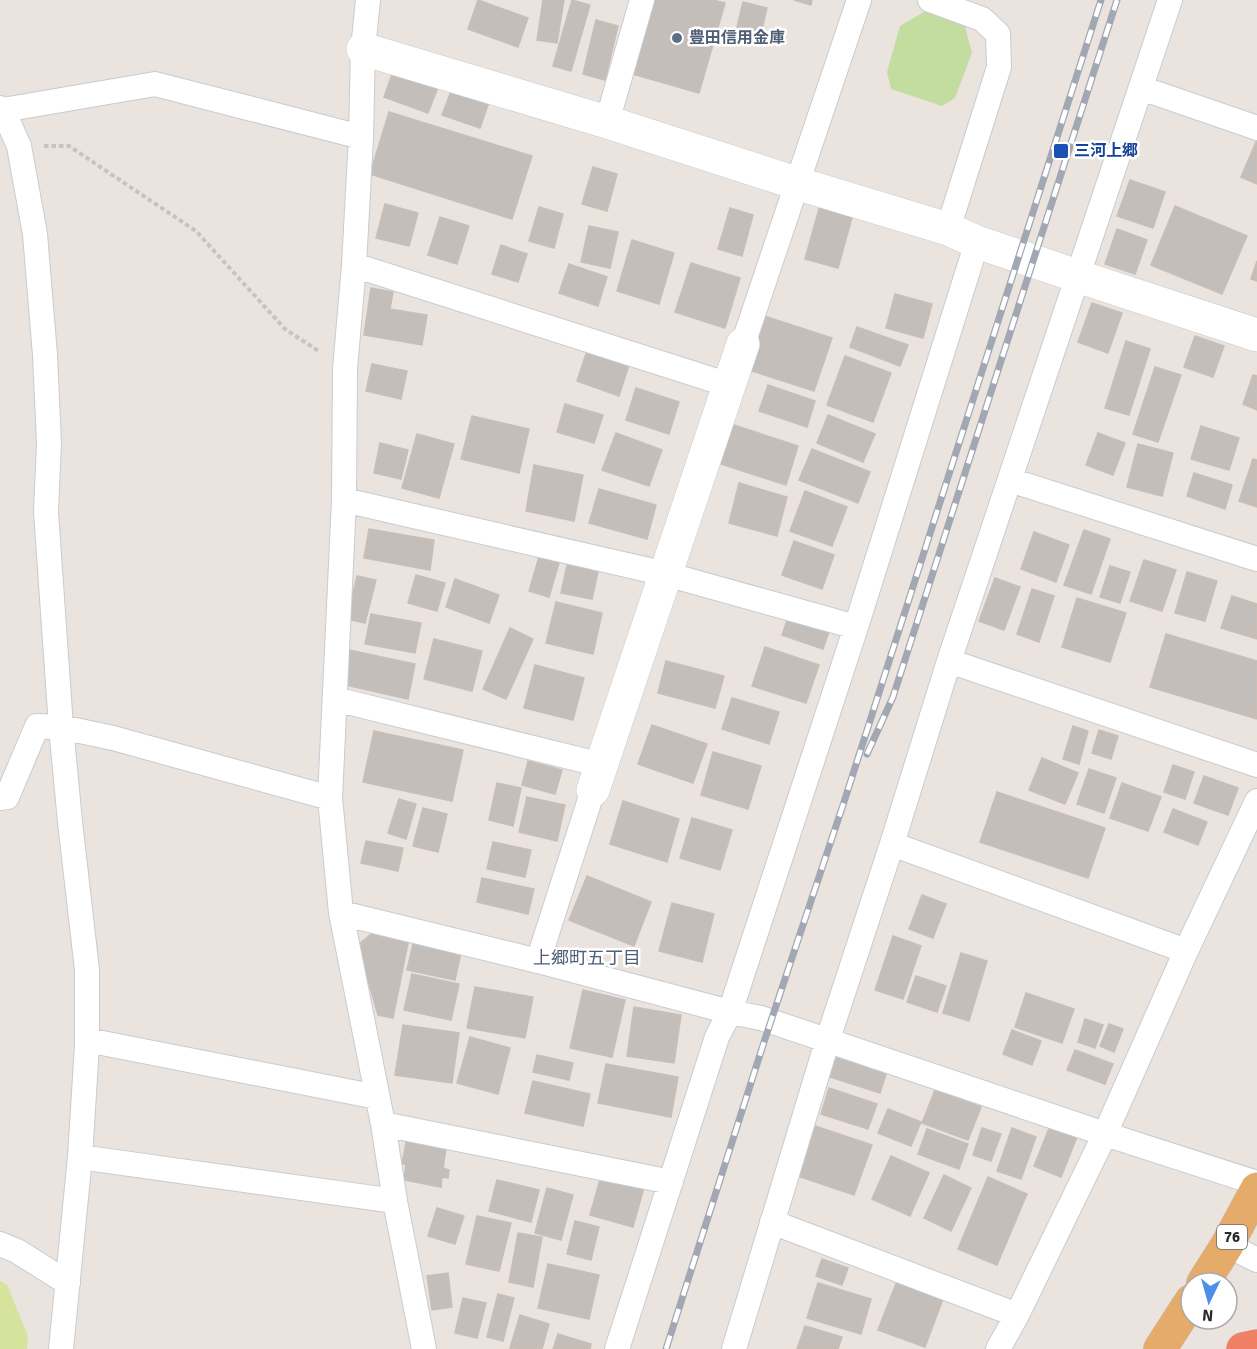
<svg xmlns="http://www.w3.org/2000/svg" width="1257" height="1349" font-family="Signika,'Noto Sans JP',sans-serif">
<rect width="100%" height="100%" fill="#ebe3de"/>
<!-- green -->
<path fill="#c3dda0" d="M927,10L964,23L972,53L955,98L942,106L891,89L887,72L900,26Z"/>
<!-- pitch -->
<path fill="#d6e39c" d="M0,1281L7,1285L28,1336L27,1349H0Z"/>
<!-- building -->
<path fill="#c4beba" stroke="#c7beb8" stroke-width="1.5" d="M478,0L528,18L518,47L468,29Z
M543,0H564L557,43L537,40Z
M572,0L590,5L571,71L553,66Z
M650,0H713L725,3L699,93L629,73Z
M794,0H812L811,5Z
M743,2L767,8L759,42L735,36Z
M596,20L618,26L605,80L583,74Z
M395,66L440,82L428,113L384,97Z
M453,86L490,99L480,128L442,115Z
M389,112L532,156L512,219L370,174Z
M1256,142H1257V184L1241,177Z
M593,167L617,174L607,211L582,204Z
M1130,180L1165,192L1153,228L1117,216Z
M385,204L418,213L409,246L376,238Z
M820,205L853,214L838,268L805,259Z
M1175,206L1247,236L1222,294L1151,265Z
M539,207L563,214L554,248L529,241Z
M730,208L753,215L742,256L718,249Z
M440,217L469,226L457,264L428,255Z
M589,226L618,232L610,268L581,262Z
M1117,229L1147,240L1135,274L1105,264Z
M632,240L674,253L659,304L617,291Z
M501,245L527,254L518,282L492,274Z
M1257,261V281L1251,279Z
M691,263L740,278L725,328L675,312Z
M569,264L607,277L598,306L559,293Z
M371,288L393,292L390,309L427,315L422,345L364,335Z
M895,294L932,304L923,338L886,328Z
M1092,303L1122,313L1108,353L1078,342Z
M764,316L832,338L814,391L746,369Z
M857,327L908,345L900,366L850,347Z
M1195,336L1224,346L1213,377L1184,367Z
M1126,341L1150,349L1129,415L1105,408Z
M587,351L629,365L619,396L577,381Z
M845,356L891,373L873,422L827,405Z
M372,364L407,371L401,399L366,391Z
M1155,367L1181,375L1158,442L1133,434Z
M1253,375L1257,376V410L1243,404Z
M768,385L815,401L807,427L759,411Z
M636,388L679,402L669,434L626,420Z
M565,404L603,415L594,443L557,432Z
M828,415L875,434L863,462L817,443Z
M472,416L529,429L519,473L461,459Z
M734,425L798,446L786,485L721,464Z
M1201,426L1239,438L1229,470L1191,459Z
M616,433L662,450L649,486L602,470Z
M1098,433L1125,443L1113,475L1086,465Z
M417,434L454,444L439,498L402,488Z
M380,443L408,450L401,479L374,473Z
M1138,444L1173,453L1162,496L1127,487Z
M812,449L870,472L858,503L799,480Z
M1253,459L1257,460V507L1239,501Z
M534,465L583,475L574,521L526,511Z
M1194,473L1232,485L1225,509L1187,496Z
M739,483L787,497L777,536L729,523Z
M599,489L656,505L647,539L589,523Z
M805,491L847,507L832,546L790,531Z
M369,529L434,540L430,570L364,558Z
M1084,530L1110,539L1091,594L1064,585Z
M1034,532L1069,545L1056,582L1021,569Z
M794,541L834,555L822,589L782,575Z
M541,550L561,556L549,597L529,591Z
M569,556L600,563L592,599L561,593Z
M1144,560L1176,570L1162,611L1130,601Z
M1110,566L1130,572L1120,603L1100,597Z
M1187,572L1217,581L1205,621L1175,613Z
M416,575L445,583L437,611L408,603Z
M357,576L376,580L365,623L347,619Z
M995,578L1020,587L1004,630L979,621Z
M455,579L499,595L489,623L446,607Z
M1032,589L1054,596L1039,642L1017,634Z
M1232,596L1257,604V639L1221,628Z
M1077,598L1126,613L1110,662L1062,647Z
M556,602L602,613L593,654L546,643Z
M791,609L832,623L823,649L782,635Z
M371,614L421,623L415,653L365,644Z
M510,628L533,639L506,699L483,689Z
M1166,634L1257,661V719L1150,687Z
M434,639L482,651L472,691L424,679Z
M765,647L819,665L806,703L752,686Z
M349,650L415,664L408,699L341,684Z
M666,661L724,676L715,708L658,693Z
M535,665L584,678L573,720L524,708Z
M732,698L779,712L769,744L722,729Z
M652,725L707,744L693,783L638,764Z
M1073,726L1088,731L1079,764L1063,759Z
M1099,730L1118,736L1111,759L1092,753Z
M374,731L463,750L452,801L363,782Z
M713,752L761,766L748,809L701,795Z
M1042,758L1078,773L1065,804L1029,790Z
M528,761L562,770L555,794L522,785Z
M1173,765L1194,772L1185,799L1164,792Z
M1089,769L1116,778L1104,813L1077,804Z
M1204,776L1238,788L1228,815L1194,803Z
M497,783L521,788L513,826L489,820Z
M1122,783L1161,797L1148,831L1110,818Z
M997,792L1105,828L1088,878L980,842Z
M527,797L565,805L557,841L519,832Z
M399,799L416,804L406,839L388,833Z
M623,801L679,819L667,862L610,844Z
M423,808L447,814L438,852L413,846Z
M1173,809L1207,822L1198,845L1164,832Z
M692,818L732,830L720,870L680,858Z
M366,841L403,848L398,871L361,863Z
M493,842L531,850L525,877L487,869Z
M587,876L651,902L634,946L569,920Z
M482,878L534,889L528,914L477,902Z
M922,895L946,904L933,938L909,929Z
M672,903L714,914L702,962L659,951Z
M371,934L408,943L393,1018L378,1015L358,945Z
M893,936L921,946L903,999L875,990Z
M413,944L461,953L455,980L407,970Z
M961,953L987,961L969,1021L943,1013Z
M412,974L459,984L451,1020L404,1010Z
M916,976L946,986L937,1012L907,1002Z
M475,987L533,997L525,1038L467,1028Z
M583,990L625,1000L612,1057L570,1048Z
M1026,993L1074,1009L1062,1043L1015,1027Z
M634,1007L681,1015L674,1063L627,1056Z
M1085,1019L1103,1025L1095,1048L1078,1042Z
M1109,1024L1123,1029L1114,1052L1100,1046Z
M403,1025L459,1033L452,1083L395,1075Z
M1012,1030L1041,1041L1032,1065L1003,1054Z
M470,1037L510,1048L498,1094L457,1083Z
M1075,1050L1113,1064L1105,1084L1067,1070Z
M537,1055L573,1063L569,1080L533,1072Z
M837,1056L887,1071L880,1093L830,1077Z
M606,1064L678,1077L671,1117L598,1103Z
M533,1081L590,1094L583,1126L525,1113Z
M829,1088L877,1104L868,1129L821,1114Z
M935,1090L981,1107L968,1140L922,1123Z
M888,1109L921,1122L911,1146L878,1133Z
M815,1126L872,1145L854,1195L798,1176Z
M1050,1126L1077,1137L1061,1177L1034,1166Z
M982,1128L1001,1134L991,1161L973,1155Z
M1012,1128L1036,1137L1021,1179L997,1171Z
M927,1129L968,1144L959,1169L918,1154Z
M406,1142L446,1149L443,1168L449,1170L448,1178L442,1177L441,1187L404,1180L406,1164H402Z
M891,1156L929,1173L910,1216L872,1199Z
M603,1169L646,1180L633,1227L590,1215Z
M944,1175L971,1188L951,1231L924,1218Z
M988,1177L1027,1194L997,1265L958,1249Z
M497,1180L539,1190L531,1222L489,1211Z
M547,1188L573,1195L561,1240L535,1233Z
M437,1208L464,1216L455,1244L428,1236Z
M477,1216L511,1223L499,1271L466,1264Z
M575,1221L599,1227L591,1260L567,1254Z
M518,1233L542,1237L533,1287L509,1282Z
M822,1259L848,1268L842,1285L816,1276Z
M548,1264L599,1275L589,1319L538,1308Z
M448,1273L452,1307L432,1310L427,1276Z
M897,1281L943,1299L925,1347L878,1330Z
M818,1283L871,1299L861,1334L807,1318Z
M498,1294L514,1298L503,1341L487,1337Z
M463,1298L486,1303L477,1338L455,1333Z
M520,1315L549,1324L542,1349L510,1348Z
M805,1326L842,1337L838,1349H797Z
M558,1334L591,1344L590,1349H553Z"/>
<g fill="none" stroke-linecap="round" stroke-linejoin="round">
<defs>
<path id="street" d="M368,0L363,49L361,137L354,265L345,369L344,500L330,798L341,913L383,1124L395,1201L424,1349
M930,0L982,19L998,34L999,67L948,229
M1141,88L1257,128
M0,108L3,110L19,146L35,234L45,355L49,443L46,512L61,727L70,822L87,970V1045L80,1157L61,1349
M3,110L155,84L361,137
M607,122L642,0
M354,265L729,385
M743,344L859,0
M1010,480L1257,559
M344,500L666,574L856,627
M949,661L1257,765
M335,699L602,765
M593,790L538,961L730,1012L761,1018L1105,1134L1257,1183
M0,798L7,797L37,726L61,727L113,738L330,798
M892,844L1186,951
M341,913L538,961
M87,1040L377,1097
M383,1124L671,1182
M80,1157L395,1201
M772,1222L1017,1315
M0,1244L17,1251L68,1283
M1227,1245L1257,1260
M617,1349L717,1037L730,1012L856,627L977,242
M734,1349L827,1042L892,844L949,661L1170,0
M998,1349L1017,1315L1105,1134L1186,951L1257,801"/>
<path id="secondary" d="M363,49L607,122L796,183L948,229L977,242L1077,276L1257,335
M593,790L743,344"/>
<path id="primary" d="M1203,1283L1227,1245L1257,1189
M1160,1349L1191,1301"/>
<path id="highway" d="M1243,1349L1257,1346"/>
</defs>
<!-- street casing -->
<use href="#street" stroke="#c6ccd3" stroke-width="26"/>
<!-- secondary casing -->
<use href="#secondary" stroke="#c6ccd3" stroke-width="34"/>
<!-- primary casing -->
<use href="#primary" stroke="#c4c4c4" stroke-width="34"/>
<!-- highway casing -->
<use href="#highway" stroke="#c4c4c4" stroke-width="34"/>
<!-- path -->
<path stroke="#c4c4c4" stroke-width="4" stroke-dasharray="4.5 3" stroke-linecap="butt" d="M44,146H69L196,231L285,329L320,352"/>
<!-- street -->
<use href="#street" stroke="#fff" stroke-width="24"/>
<!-- secondary -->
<use href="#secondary" stroke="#fff" stroke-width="33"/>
<!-- primary -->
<use href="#primary" stroke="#e4ab6b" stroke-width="33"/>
<!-- highway -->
<use href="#highway" stroke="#f08065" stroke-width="33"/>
<defs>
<path id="rail" d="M867,754L893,697L1117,0
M666,1349L764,1042L844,802L1101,0"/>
</defs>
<!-- rail casing -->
<use href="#rail" stroke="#a1a8b3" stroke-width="7"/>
<!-- rail -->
<use href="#rail" stroke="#fff" stroke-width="4.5" stroke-dasharray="14" stroke-linecap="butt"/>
</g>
<!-- markers -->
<circle fill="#5c6f8a" stroke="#fff" stroke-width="2" cx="677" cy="38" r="6"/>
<rect fill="#1a4fb4" stroke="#fff" stroke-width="2" x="1053" y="143" width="16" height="16" rx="3"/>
<g text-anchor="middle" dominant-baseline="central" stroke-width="5" stroke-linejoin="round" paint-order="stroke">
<!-- shield labels -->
<rect fill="#fff" stroke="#6b6b6b" stroke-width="1.5" x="1217" y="1225" width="30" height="24" rx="4.5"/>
<g font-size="15" font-weight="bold" fill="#2b2b2b">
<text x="1232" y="1237">76</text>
</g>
<!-- service labels -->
<g font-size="16" font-weight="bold" fill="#4e5e75" stroke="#fff" text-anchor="start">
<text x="689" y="38">豊田信用金庫</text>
</g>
<!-- transit labels -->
<g font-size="16" font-weight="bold" fill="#164399" stroke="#fff" text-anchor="start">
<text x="1074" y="151">三河上郷</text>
</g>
<!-- neighbourhood labels -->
<g font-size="18" fill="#4f6078" stroke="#fff">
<text x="587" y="958">上郷町五丁目</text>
</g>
</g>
<!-- north arrow -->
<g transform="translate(1209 1301) rotate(185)"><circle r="28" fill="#ffffff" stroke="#aaaaaa" stroke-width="1.5"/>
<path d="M0-4.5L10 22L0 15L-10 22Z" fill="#4d8fea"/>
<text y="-9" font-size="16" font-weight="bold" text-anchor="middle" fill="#2b2b2b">N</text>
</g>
</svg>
